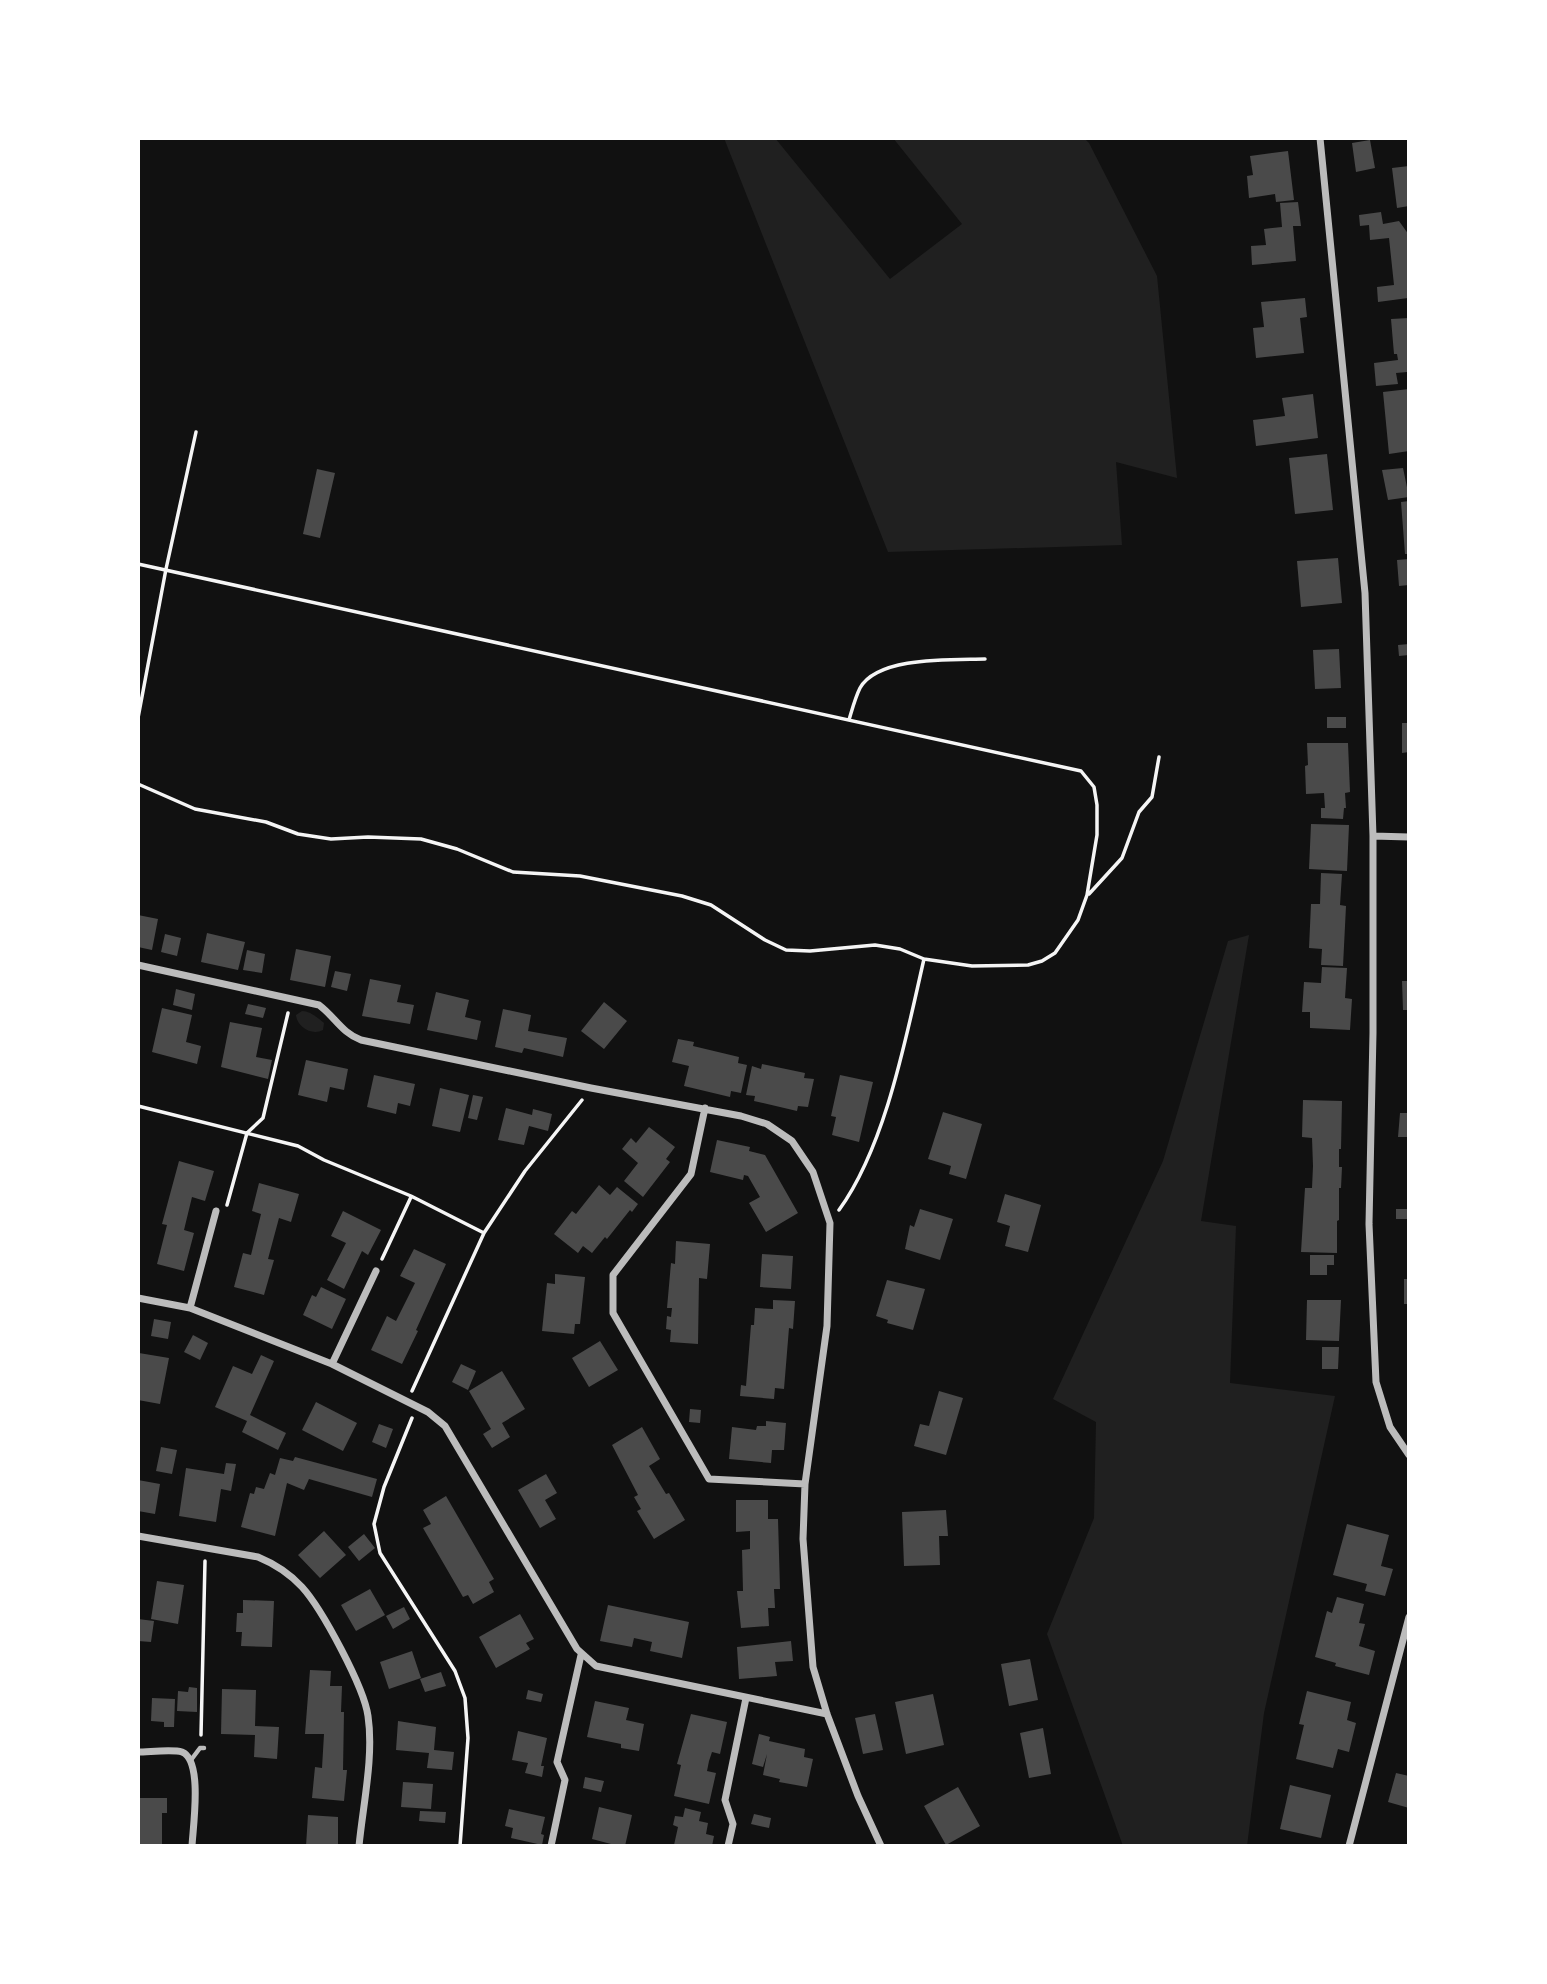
<svg xmlns="http://www.w3.org/2000/svg" width="1547" height="1984" font-family="'Roboto Condensed',sans-serif">
<rect width="100%" height="100%" fill="#111"/>
<!-- green -->
<path fill="#202020" d="M724,138H775L890,279L962,224L893,138H1084L1089,143L1157,276L1177,478L1116,462L1122,545L888,552Z
M1249,935L1201,1221L1236,1226L1230,1383L1335,1396L1264,1713L1247,1846H1123L1047,1634L1094,1518L1096,1422L1053,1399L1163,1161L1228,941Z
M302,1011C310,1011 318,1018 324,1023L323,1030C312,1036 297,1027 296,1015Z"/>
<!-- building -->
<path fill="#4a4a4a" d="M1370,140L1375,168L1356,172L1352,143Z
M1288,151L1294,200L1276,202L1275,194L1249,198L1247,176L1253,175L1250,156Z
M1409,166V206L1397,208L1392,168Z
M1298,202L1301,226H1293L1296,261L1252,265L1251,246L1266,245L1264,229L1282,227L1280,203Z
M1381,212L1383,224L1399,221L1409,235L1408,298L1378,302L1377,287L1394,285L1389,238L1370,240L1369,225L1360,226L1359,215Z
M1305,298L1307,317L1300,318L1304,353L1256,358L1253,328L1264,327L1261,302Z
M1409,318L1407,372L1396,373L1398,384L1376,386L1374,363L1398,360L1397,354H1394L1391,319Z
M1409,389V451L1389,454L1383,392Z
M1313,394L1318,438L1256,446L1253,420L1285,416L1282,398Z
M1327,454L1333,510L1295,514L1289,458Z
M1403,468L1409,497L1388,500L1382,470Z
M317,469L335,473L320,538L303,534Z
M1409,501V554H1405L1401,502Z
M1338,558L1342,603L1301,607L1297,561Z
M1409,559V585L1399,586L1397,560Z
M1409,644V655L1399,656L1398,645Z
M1339,649L1341,688L1315,689L1313,650Z
M1327,717H1346V728H1327Z
M1402,723H1409V752L1402,753Z
M1307,743H1348L1350,792L1345,793L1346,808H1344L1343,819L1321,818V808H1325L1324,793L1306,794L1305,766L1308,765Z
M1311,824L1349,825L1347,871L1309,869Z
M1321,873L1342,874L1340,905L1346,906L1343,966L1321,965L1322,949L1309,948L1311,904H1320Z
M138,915L158,919L152,950L138,947Z
M207,933L245,942L238,970L201,962Z
M165,934L181,938L177,956L161,952Z
M296,949L331,956L325,987L290,980Z
M247,950L265,954L262,973L243,970Z
M1322,967L1347,968L1345,998L1352,999L1350,1030L1310,1028V1012H1302L1304,982L1321,983Z
M335,971L351,974L347,991L331,987Z
M370,979L401,985L397,1002L414,1005L410,1024L362,1016Z
M1402,981H1409V1010H1403Z
M176,989L195,994L192,1010L173,1005Z
M436,992L469,1000L465,1017L481,1021L477,1040L427,1030Z
M604,1002L627,1021L604,1049L581,1031Z
M248,1004L266,1008L263,1018L245,1014Z
M162,1008L192,1015L186,1042L201,1046L197,1064L152,1052Z
M503,1009L531,1015L528,1031L567,1038L563,1057L524,1048L522,1053L495,1047Z
M230,1022L262,1028L256,1057L272,1060L268,1079L221,1067Z
M678,1039L694,1042L693,1046L739,1057L738,1063L747,1065L741,1093L731,1091L730,1097L684,1086L689,1066L672,1062Z
M306,1060L348,1069L344,1090L330,1087L327,1102L298,1095Z
M762,1064L805,1073L804,1078L814,1079L808,1107L798,1106L797,1111L754,1101L755,1096L746,1095L752,1066L761,1069Z
M374,1075L415,1084L410,1106L398,1103L396,1114L367,1107Z
M840,1075L873,1082L859,1142L832,1135L836,1117L831,1116Z
M440,1088L469,1095L460,1132L432,1126Z
M473,1095L483,1097L477,1120L468,1118Z
M1303,1100L1342,1101L1341,1149H1339V1167H1342L1341,1188H1339V1220L1337,1221V1253L1301,1252L1305,1188H1312L1313,1166L1312,1138L1302,1137Z
M506,1108L532,1115L533,1109L552,1114L548,1131L529,1126L524,1145L498,1140Z
M943,1112L982,1124L966,1179L949,1174L951,1166L928,1159Z
M1400,1113H1409V1137H1398Z
M649,1127L675,1147L666,1159L670,1162L643,1197L624,1181L638,1163L622,1149L631,1138L636,1143Z
M717,1140L750,1147L749,1151L765,1155L798,1213L766,1232L749,1203L760,1197L748,1176L744,1175L743,1180L710,1172Z
M179,1161L214,1171L205,1201L192,1197L184,1230L194,1233L184,1271L157,1264L167,1225L162,1224Z
M259,1183L299,1194L291,1222L279,1218L268,1259L274,1260L264,1295L234,1287L243,1253L251,1255L261,1214L252,1211Z
M599,1185L610,1195L617,1187L638,1204L632,1212L630,1210L607,1239L605,1237L592,1253L583,1246L578,1253L554,1234L572,1211L576,1214Z
M1005,1194L1041,1205L1028,1252L1005,1246L1010,1226L997,1222Z
M920,1209L953,1219L940,1260L905,1249L910,1225L914,1227Z
M1396,1209H1409V1219H1396Z
M343,1211L381,1230L368,1255L362,1251L344,1289L327,1280L346,1243L331,1236Z
M676,1241L710,1244L707,1279L699,1278L698,1344L670,1342L671,1330L666,1329L667,1316L671,1317L672,1308H667L671,1263L675,1264Z
M414,1249L446,1264L416,1330L418,1331L402,1364L371,1350L387,1316L396,1321L415,1283L400,1276Z
M762,1254L793,1256L791,1289L760,1287Z
M1310,1255H1334V1265H1327V1275H1310Z
M555,1274L585,1277L580,1324H575L574,1334L542,1331L547,1283L555,1284Z
M1404,1279H1409V1304H1404Z
M887,1280L925,1289L913,1330L887,1323L888,1320L876,1316Z
M321,1287L346,1299L332,1329L303,1315L312,1295L316,1297Z
M773,1300L795,1301L793,1329L789,1328L784,1389L775,1388L774,1399L740,1396L741,1385L746,1386L751,1325H754L755,1308L773,1309Z
M1307,1300H1341L1339,1341L1306,1340Z
M154,1319L171,1322L168,1339L151,1336Z
M193,1335L208,1343L200,1360L184,1352Z
M600,1341L618,1370L589,1387L572,1358Z
M1322,1347H1339L1338,1369H1322Z
M139,1353L169,1358L160,1404L138,1400Z
M261,1355L274,1361L250,1415L286,1433L278,1450L242,1432L247,1421L215,1407L233,1366L252,1374Z
M461,1364L476,1371L468,1390L452,1382Z
M502,1371L525,1409L502,1423L510,1437L492,1448L483,1434L491,1429L469,1391Z
M939,1391L963,1398L946,1455L914,1446L920,1424L929,1426Z
M316,1402L357,1423L343,1451L302,1430Z
M690,1409L701,1410L700,1423L689,1422Z
M766,1421L786,1423L784,1450H772L771,1463L729,1459L732,1427L756,1430L757,1426H766Z
M379,1424L393,1429L386,1448L372,1442Z
M642,1427L660,1459L649,1466L666,1494L669,1493L685,1520L654,1539L637,1511L641,1509L634,1497L638,1495L612,1445Z
M161,1447L177,1450L172,1474L156,1471Z
M295,1457L377,1479L372,1497L309,1479L304,1490L287,1483L275,1536L241,1527L250,1493L254,1494L256,1487L264,1489L270,1473L275,1475L280,1458L293,1461Z
M226,1463L236,1464L231,1491L221,1489L216,1522L179,1516L186,1468L224,1474Z
M546,1474L557,1493L545,1500L556,1519L540,1528L518,1490Z
M138,1480L160,1484L155,1514L138,1511Z
M446,1496L494,1579L489,1582L494,1592L473,1604L468,1595L463,1597L423,1528L431,1524L423,1510Z
M736,1500H768V1519H778L780,1589H774L775,1608H768L769,1626L741,1628L737,1591H743L742,1550L750,1549V1531L736,1532Z
M946,1510L948,1536H939L940,1565L904,1566L902,1512Z
M1347,1524L1389,1535L1381,1566L1393,1569L1385,1596L1365,1591L1367,1584L1333,1575Z
M324,1531L346,1555L320,1578L298,1555Z
M364,1534L375,1548L359,1561L348,1547Z
M157,1581L184,1585L178,1624L151,1619Z
M370,1589L385,1615L356,1631L341,1605Z
M1337,1597L1364,1604L1359,1623L1365,1624L1359,1646L1375,1651L1369,1675L1335,1666L1336,1663L1315,1657L1327,1611L1332,1613Z
M243,1600L274,1601L272,1647L241,1646L242,1632H236L237,1613H243Z
M608,1605L689,1622L682,1658L650,1651L652,1642L634,1638L632,1647L600,1641Z
M404,1607L410,1619L393,1629L386,1616Z
M520,1614L534,1639L526,1643L530,1649L496,1668L479,1637Z
M138,1619L154,1621L151,1642L138,1641Z
M791,1641L793,1661L775,1662L777,1676L739,1679L737,1647Z
M412,1651L421,1678L389,1689L380,1662Z
M1030,1659L1038,1700L1009,1706L1001,1664Z
M310,1670L331,1671L330,1686H342L341,1712H344L343,1770H347L344,1801L312,1798L315,1767L322,1768L324,1734H305Z
M441,1672L446,1686L425,1692L420,1679Z
M189,1687L197,1688V1712L177,1711L178,1691L188,1692Z
M222,1689L256,1690L255,1726L279,1727L277,1759L254,1757L255,1735L221,1734Z
M528,1690L543,1694L541,1702L526,1699Z
M1307,1691L1351,1702L1347,1720L1356,1723L1349,1752L1338,1749L1333,1768L1296,1759L1304,1725L1299,1724Z
M933,1694L944,1745L906,1754L895,1702Z
M152,1698L175,1699L174,1727H164V1722L151,1721Z
M595,1701L629,1708L626,1720L644,1724L639,1751L621,1748V1744L587,1737Z
M691,1714L727,1722L720,1754L712,1752L709,1761L707,1771L716,1773L709,1804L674,1796L681,1765L677,1764Z
M875,1714L883,1750L863,1754L855,1718Z
M398,1721L436,1727L434,1750L454,1752L452,1770L427,1768L429,1753L396,1750Z
M1043,1728L1051,1774L1029,1778L1020,1733Z
M518,1731L547,1738L541,1766H544L542,1777L525,1773L528,1763L512,1760Z
M759,1734L770,1737L769,1741L805,1749L804,1757L813,1759L807,1787L779,1782L780,1779L763,1775L767,1754L763,1767L752,1764Z
M1396,1773L1409,1776V1808L1388,1802Z
M585,1777L604,1781L601,1792L583,1788Z
M403,1782L433,1784L431,1809L401,1807Z
M1290,1785L1331,1795L1321,1838L1280,1829Z
M958,1787L980,1826L946,1845L924,1806Z
M138,1798H167V1813H162V1846H138Z
M599,1807L632,1815L625,1846H611V1844L592,1839Z
M685,1808L701,1812L699,1821L708,1823L706,1834L714,1836L712,1846L674,1845L678,1827L673,1825L675,1816L683,1817Z
M509,1809L545,1817L541,1834L544,1835L542,1845L511,1838L513,1828L505,1826Z
M420,1811L446,1812L445,1823L419,1821Z
M754,1814L771,1818L769,1828L751,1824Z
M308,1815L338,1817V1846H306Z"/>
<g fill="none" stroke-linecap="round" stroke-linejoin="round">
<!-- path -->
<path stroke="#f5f5f5" stroke-width="3.5" d="M138,564L1081,771L1094,787L1097,805V835L1087,895L1078,920L1055,953L1042,961L1028,965L972,966L924,959L900,949L875,945L810,951L786,950L765,940L711,905L682,896L580,876L513,872L457,849L421,839L368,837L331,839L298,834L266,822L195,809L138,784
M138,718L166,569L196,432
M849,720C852,710 855,698 860,688C878,656 952,660 985,659
M1089,894L1122,858L1139,812L1152,797L1159,757
M138,1106L298,1146L324,1160L411,1196L484,1233
M227,1205L247,1133L263,1118L288,1013
M839,1210C886,1145 906,1037 924,959
M382,1259L411,1197
M412,1391L484,1233L525,1171L582,1100
M412,1418L384,1487L374,1524L380,1553L455,1671L465,1698L468,1738L460,1846
M201,1735L205,1561"/>
<!-- service -->
<path stroke="#bcbcbc" stroke-width="4.5" d="M191,1760L200,1748H204"/>
<!-- minor -->
<path stroke="#bcbcbc" stroke-width="7" d="M1320,138L1365,593L1373,836V1033L1369,1224L1376,1382L1390,1427L1409,1455
M1373,836L1409,837
M138,965L319,1005C335,1017 342,1033 361,1040L591,1088L741,1116L767,1124L792,1141L813,1172L830,1223L827,1326L805,1484L803,1539L813,1667L827,1714L858,1796L881,1846
M705,1108L691,1174L613,1275V1313L709,1479L805,1484
M138,1298L190,1308L332,1364L428,1412L445,1426L577,1649L596,1666L827,1714
M190,1308L216,1211
M332,1364L376,1271
M138,1536L258,1557C275,1564 290,1574 302,1587C322,1609 364,1687 368,1716C374,1756 363,1805 359,1846
M138,1752C149,1752 173,1749 182,1752C203,1760 193,1826 192,1846
M551,1846L565,1780L557,1762L581,1655
M728,1846L733,1824L725,1800L746,1698
M1349,1846L1409,1617"/>
</g>
<!-- border -->
<rect width="1547" height="1984" fill="none" stroke="#ffffff" stroke-width="280"/>
</svg>
